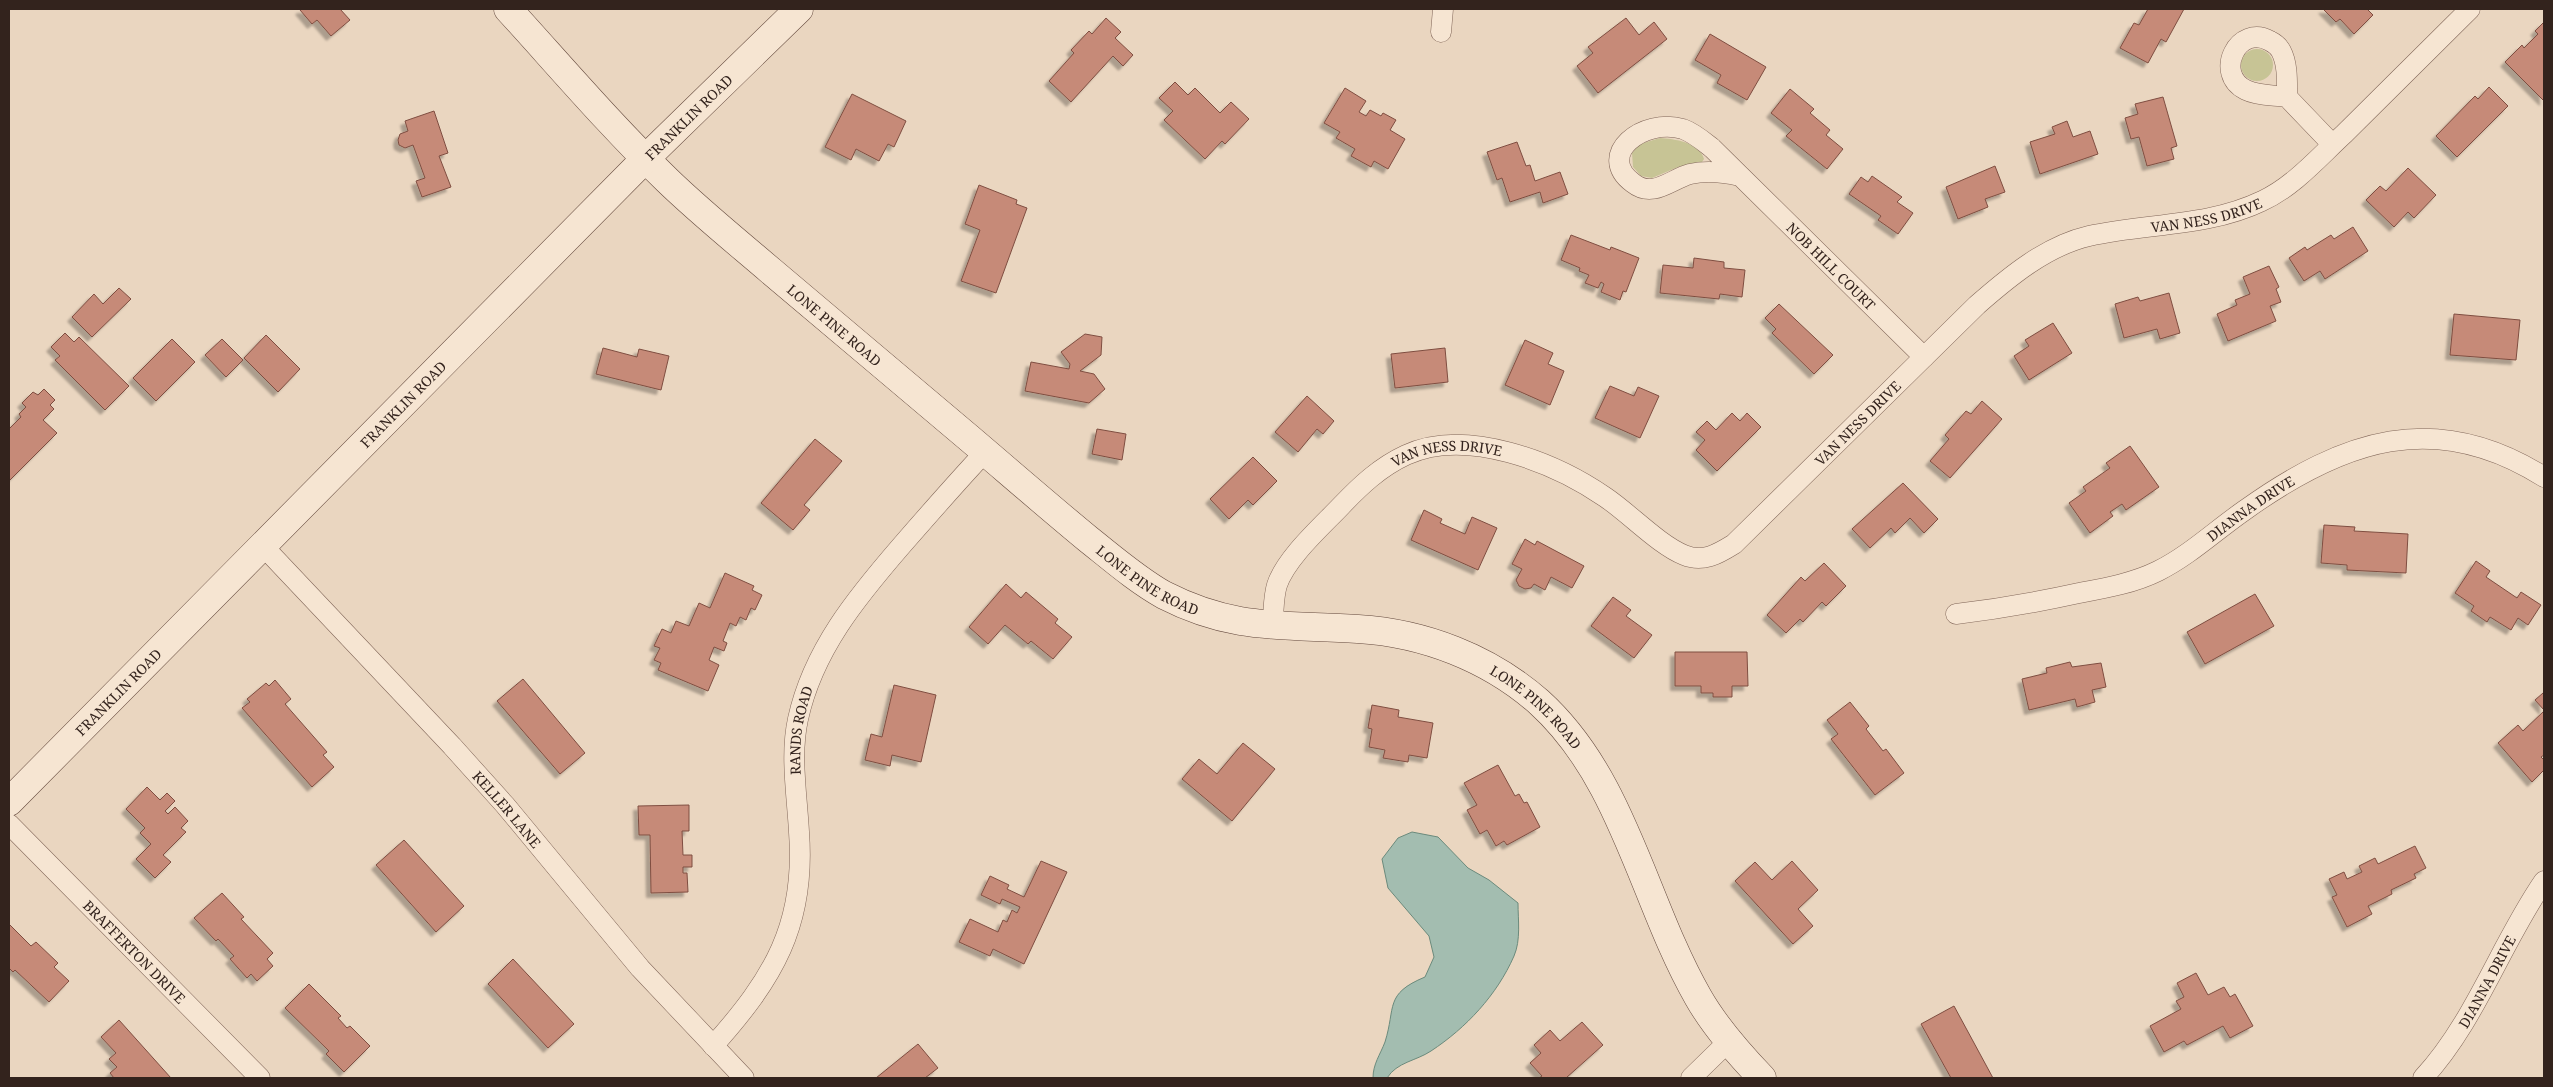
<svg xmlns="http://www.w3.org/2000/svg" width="2553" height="1087" font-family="'Noto Serif',serif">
<defs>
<filter id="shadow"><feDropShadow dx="-4.5" dy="4.5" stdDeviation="1" flood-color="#0004"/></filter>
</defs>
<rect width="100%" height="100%" fill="#ead6c0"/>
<!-- green -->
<path fill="#c7c495" d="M2241 65a16 16 0 1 1 32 0a16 16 0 1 1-32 0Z
M1660,138C1674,139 1700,142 1704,159L1702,162L1678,167L1652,178L1641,176L1633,167L1632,153L1640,144Z"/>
<!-- water -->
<path fill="#a3bdb0" stroke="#6b8a7c" d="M1412,832L1438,837L1468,868L1489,880L1518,903C1518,920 1521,940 1514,956C1497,995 1466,1028 1431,1051C1416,1061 1397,1062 1387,1078H1373C1373,1064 1380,1055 1385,1042C1396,1007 1384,994 1425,977L1434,957L1429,936L1388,888L1382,859L1398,838Z"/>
<!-- building -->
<path fill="#c68a78" stroke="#7f4e41" filter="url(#shadow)" d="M302,9H340L350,20L331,36L317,20L312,24L300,10Z
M2148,9H2184L2166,42L2161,39L2148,63L2120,48L2134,23L2139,25Z
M2323,9H2367L2373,15L2354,34L2340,19L2336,22Z
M1106,18L1121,32L1115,38L1133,55L1123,66L1113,56L1071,102L1049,81L1074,53L1071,50L1089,31L1092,34Z
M1626,18L1639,35L1654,22L1667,39L1598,93L1577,66L1593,53L1588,47Z
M2544,22V101L2505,62L2522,45L2524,48L2538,34L2535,31Z
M1710,34L1766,67L1747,100L1717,83L1721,75L1695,60Z
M1175,82L1188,95L1195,88L1220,113L1231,102L1249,119L1225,144L1222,141L1205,159L1164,120L1173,111L1159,98Z
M2489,87L2508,106L2457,157L2436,136L2475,96L2478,99Z
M1345,88L1366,101L1359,112L1366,116L1370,110L1381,116L1383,113L1396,120L1390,130L1405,139L1388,169L1374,161L1371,167L1351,156L1355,149L1336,138L1340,132L1324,123Z
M1790,89L1814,109L1810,113L1830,130L1826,135L1843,149L1827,169L1786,136L1792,130L1771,113Z
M852,94L906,121L894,147L888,144L879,161L856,149L851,160L825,147Z
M2163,97L2177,146L2171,148L2174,159L2147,166L2139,137L2131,139L2125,118L2138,114L2135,104Z
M434,111L448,153L439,156L451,187L422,197L416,181L425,178L413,145L405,148L399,145L398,140L400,134L408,131L405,121Z
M2067,121L2073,137L2090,131L2098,154L2040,174L2030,142L2055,134L2052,127Z
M1517,142L1526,166L1530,165L1535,181L1560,172L1568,194L1543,203L1540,192L1510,202L1502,178L1497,180L1487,152Z
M1995,166L2005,192L1985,199L1988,207L1958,219L1946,187Z
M2408,168L2436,195L2414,218L2408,212L2394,227L2366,200L2380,186L2386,191Z
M1872,176L1902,197L1897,202L1913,213L1898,234L1878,220L1881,216L1849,194L1861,177L1868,182Z
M979,185L1017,200L1016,204L1027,208L996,293L961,281L980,230L965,224Z
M2353,227L2368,251L2325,279L2320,271L2304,281L2289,258L2305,247L2307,250L2331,235L2334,239Z
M1571,235L1610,250L1611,247L1639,258L1626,292L1623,291L1620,300L1601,292L1604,284L1601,282L1598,288L1585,283L1589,275L1579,271L1580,268L1561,260Z
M1694,258L1724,262V268L1745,270L1742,297L1720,294L1719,299L1660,293L1663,265L1693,268Z
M2269,266L2279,287L2276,289L2281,302L2270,306L2276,321L2228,341L2217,314L2237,305L2235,300L2250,294L2243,277Z
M119,288L131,299L92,337L72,317L94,294L103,304Z
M2169,293L2180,333L2160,339L2157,329L2124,338L2115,304L2138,297L2140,301Z
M1779,304L1833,355L1814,374L1772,333L1776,329L1765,318Z
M2454,314L2520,320L2516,360L2450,355Z
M2053,323L2072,353L2029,380L2014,356L2029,346L2025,340Z
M65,333L74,342L79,337L129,386L105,410L55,360L60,356L51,347Z
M1085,334L1102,337L1101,355L1080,371L1094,374L1105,389L1089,403L1025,391L1031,362L1069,369L1070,364L1061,352Z
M266,335L300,369L278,392L244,358Z
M172,339L195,362L156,401L133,378Z
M222,339L243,360L226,377L205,355Z
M1525,340L1553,353L1548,364L1564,371L1550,405L1505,385Z
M603,348L637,357L639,349L669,356L661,390L596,374Z
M1445,348L1448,382L1395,388L1391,354Z
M1610,386L1634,396L1638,387L1659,396L1640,438L1595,418Z
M44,389L55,400L50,405L54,409L43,420L57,433L9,481V429L21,417L19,414L26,407L22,403L33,392L38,395Z
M1307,396L1334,421L1323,434L1317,429L1298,452L1275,432Z
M1982,401L2002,419L1950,478L1930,461L1949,439L1945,435L1966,411L1971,414Z
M1732,413L1740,421L1747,413L1761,427L1717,471L1696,450L1705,440L1696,432L1707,421L1716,430Z
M1097,429L1126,434L1122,460L1092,454Z
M815,439L842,461L804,505L810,510L793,530L761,503Z
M2130,446L2159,487L2126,510L2122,504L2110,512L2113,516L2090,533L2069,503L2086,491L2083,487L2110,468L2106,463Z
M1253,457L1277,481L1253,505L1248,500L1229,519L1210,499Z
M1903,483L1938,519L1924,533L1910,518L1895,533L1891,528L1870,548L1852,529Z
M1424,510L1442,519L1440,523L1465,534L1472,517L1497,528L1478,570L1411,540Z
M2324,525L2355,527L2354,531L2408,534L2406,573L2347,570V565L2321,563Z
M1525,539L1535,545L1537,541L1584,566L1572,588L1551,577L1545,590L1534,584L1531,588L1525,589L1519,586L1516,580L1522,569L1512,564Z
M2476,561L2490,571L2486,577L2517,598L2521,592L2541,605L2528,625L2518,618L2511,630L2490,617L2487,622L2471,611L2474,606L2455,593Z
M1824,563L1846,586L1826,606L1822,602L1803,622L1800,619L1786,633L1767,615L1801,577L1805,581Z
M725,573L754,586L752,590L762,595L755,610L751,608L746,620L740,617L736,626L730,623L723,641L727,643L724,651L714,647L709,660L719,665L708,691L658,670L661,663L654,660L660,648L654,646L662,629L671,633L676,621L689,626L699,603L710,608Z
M1006,584L1021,598L1026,592L1058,619L1055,623L1072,637L1053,659L1031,641L1028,644L1005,625L988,644L969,627Z
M2255,594L2274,626L2205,664L2187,632Z
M1613,597L1631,610L1626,616L1652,635L1634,658L1591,626Z
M1675,652H1747L1748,686H1732V697H1713V693H1701V686H1675Z
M2070,662L2072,667L2101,663L2106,687L2092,690L2095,702L2077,707L2075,699L2029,710L2022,679L2047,673L2046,668Z
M523,679L585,753L560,774L497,701Z
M275,680L291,699L285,704L327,752L323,755L334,767L312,787L242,708L250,702L247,699L266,683L269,686Z
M894,685L936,695L921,762L892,755L890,766L865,760L871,734L882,737Z
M2543,693L2544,694V710L2535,700Z
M1850,702L1869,726L1866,729L1883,751L1886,749L1904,773L1875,795L1831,739L1838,734L1827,720Z
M1372,705L1399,710L1398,717L1433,723L1427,758L1409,755L1408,762L1383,758L1385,750L1369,747L1372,729L1368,728Z
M2544,711V755L2541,757L2544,760V770L2532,782L2498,743L2518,725L2523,731Z
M1243,743L1275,769L1232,821L1182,779L1199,759L1217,774Z
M1498,765L1515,796L1519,794L1524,803L1527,802L1540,827L1507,845L1504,841L1496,846L1487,830L1480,834L1467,810L1477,805L1464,783Z
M147,787L160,800L167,793L175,801L165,811L168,814L175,807L188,821L181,828L186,832L163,855L171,862L155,878L136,859L151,844L140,833L145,828L126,809Z
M689,805V831H682L683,855H692V867H683V873H687L688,892L651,893L650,835H639L638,806Z
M404,840L464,906L436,932L376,865Z
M2415,846L2426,868L2414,874L2416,878L2391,890L2392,894L2368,906L2372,914L2347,927L2332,897L2337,895L2329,879L2344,872L2347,879L2362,872L2359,866L2375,858L2378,864Z
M1041,861L1067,872L1024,964L993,949L990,956L959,942L970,919L998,932L1003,920L1007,922L1012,910L1017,913L1020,907L1002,899L1000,904L981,895L990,876L1009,885L1007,889L1024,897Z
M1792,861L1818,890L1798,909L1813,926L1793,944L1735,881L1755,862L1772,880Z
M222,893L244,917L241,919L273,953L267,959L273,966L257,981L251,974L247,978L230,959L234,956L218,939L216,941L194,918Z
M9,924L31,946L36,942L58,963L54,967L69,981L49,1002L15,970L13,972L9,968Z
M513,959L574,1024L548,1048L488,984Z
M2196,973L2208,995L2224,987L2230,997L2235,994L2253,1026L2230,1038L2223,1026L2187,1045L2184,1041L2164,1052L2150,1026L2181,1009L2176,1001L2184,997L2177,983Z
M309,984L341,1016L338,1018L347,1028L350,1026L370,1046L344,1072L326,1054L329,1051L285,1008Z
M1954,1006L1993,1078H1951L1921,1024Z
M119,1020L171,1078H114L110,1073L117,1067L109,1059L116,1053L101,1037Z
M1582,1022L1603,1045L1566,1078H1539L1542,1076L1530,1063L1541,1053L1534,1045L1550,1030L1560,1041Z
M918,1044L938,1068L925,1078H876Z"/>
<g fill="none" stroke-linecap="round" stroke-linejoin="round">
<defs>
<g id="street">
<path d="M1441,32L1443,9"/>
<path d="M2287,97C2274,95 2258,96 2246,90C2213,74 2238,23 2270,41C2274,43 2279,47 2281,51C2288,64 2287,82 2287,97L2332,144"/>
<path id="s1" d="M1740,176C1723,172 1707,170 1690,174C1671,179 1653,199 1633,183C1595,155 1643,117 1683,129C1694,133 1703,141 1712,148L1924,357"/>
<path id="s2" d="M263,546L452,746L505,805L640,968L744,1078"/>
<path id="s3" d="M1956,614C1998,609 2038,602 2079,593C2106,588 2134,583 2158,571C2190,555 2216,530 2245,510C2343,440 2435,408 2544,477"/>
<path id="s4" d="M1272,627C1274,613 1273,598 1277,585C1286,558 1321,527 1341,506C1360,486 1380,467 1406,455C1466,427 1554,462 1605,497C1629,513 1659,545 1684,555C1703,563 1718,554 1734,544L1977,305C2009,277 2046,246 2089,236C2147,223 2208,227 2262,201C2293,187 2319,157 2344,134C2386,92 2428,51 2470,9"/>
<path id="s5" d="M9,824L260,1078"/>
<path id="s6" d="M713,1046C773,979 806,925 799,832C797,795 790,755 798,719C813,650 857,597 902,545C929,514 957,482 985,452"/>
<path d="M1691,1078L1729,1041"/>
<path id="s7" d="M2423,1078C2475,1022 2501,943 2544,881"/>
</g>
<g id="secondary">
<path id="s8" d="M508,9C560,66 611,126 667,180C700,212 736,241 771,271C837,327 903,382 969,438C1009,472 1048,506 1088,539C1112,558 1137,580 1164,595C1234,631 1283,624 1358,629C1424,633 1489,658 1539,702C1624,779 1643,901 1698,997C1715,1027 1738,1053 1762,1078"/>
<path id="s9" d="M9,802L645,159L799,9"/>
</g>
</defs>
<!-- street casing -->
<use href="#street" stroke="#826759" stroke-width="21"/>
<!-- secondary casing -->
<use href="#secondary" stroke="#64493d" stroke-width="29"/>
<!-- street -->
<use href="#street" stroke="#f6e5d2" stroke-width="20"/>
<!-- secondary -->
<use href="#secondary" stroke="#f6e5d2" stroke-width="28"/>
</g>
<g text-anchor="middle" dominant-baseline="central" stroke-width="4" stroke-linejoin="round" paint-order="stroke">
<!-- street labels -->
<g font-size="14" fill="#33231d" stroke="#f2e2cf">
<text stroke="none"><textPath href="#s9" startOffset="965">FRANKLIN ROAD</textPath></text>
<text stroke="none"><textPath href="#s4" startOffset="1184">VAN NESS DRIVE</textPath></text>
<text stroke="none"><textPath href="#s1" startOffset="422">NOB HILL COURT</textPath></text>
<text stroke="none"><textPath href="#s8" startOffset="455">LONE PINE ROAD</textPath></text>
<text stroke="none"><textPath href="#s9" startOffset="560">FRANKLIN ROAD</textPath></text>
<text stroke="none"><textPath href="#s4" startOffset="764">VAN NESS DRIVE</textPath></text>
<text stroke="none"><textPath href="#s4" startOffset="269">VAN NESS DRIVE</textPath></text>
<text stroke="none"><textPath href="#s3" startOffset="319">DIANNA DRIVE</textPath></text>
<text stroke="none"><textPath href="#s8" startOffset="860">LONE PINE ROAD</textPath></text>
<text stroke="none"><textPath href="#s9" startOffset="155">FRANKLIN ROAD</textPath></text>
<text stroke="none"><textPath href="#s8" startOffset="1280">LONE PINE ROAD</textPath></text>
<text stroke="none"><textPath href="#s6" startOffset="341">RANDS ROAD</textPath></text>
<text stroke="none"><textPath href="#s2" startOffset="359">KELLER LANE</textPath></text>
<text stroke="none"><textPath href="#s5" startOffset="179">BRAFFERTON DRIVE</textPath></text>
<text stroke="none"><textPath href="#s7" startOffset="116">DIANNA DRIVE</textPath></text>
</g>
</g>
<!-- border -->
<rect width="2553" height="1087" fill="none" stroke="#33231d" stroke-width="20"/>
</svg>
